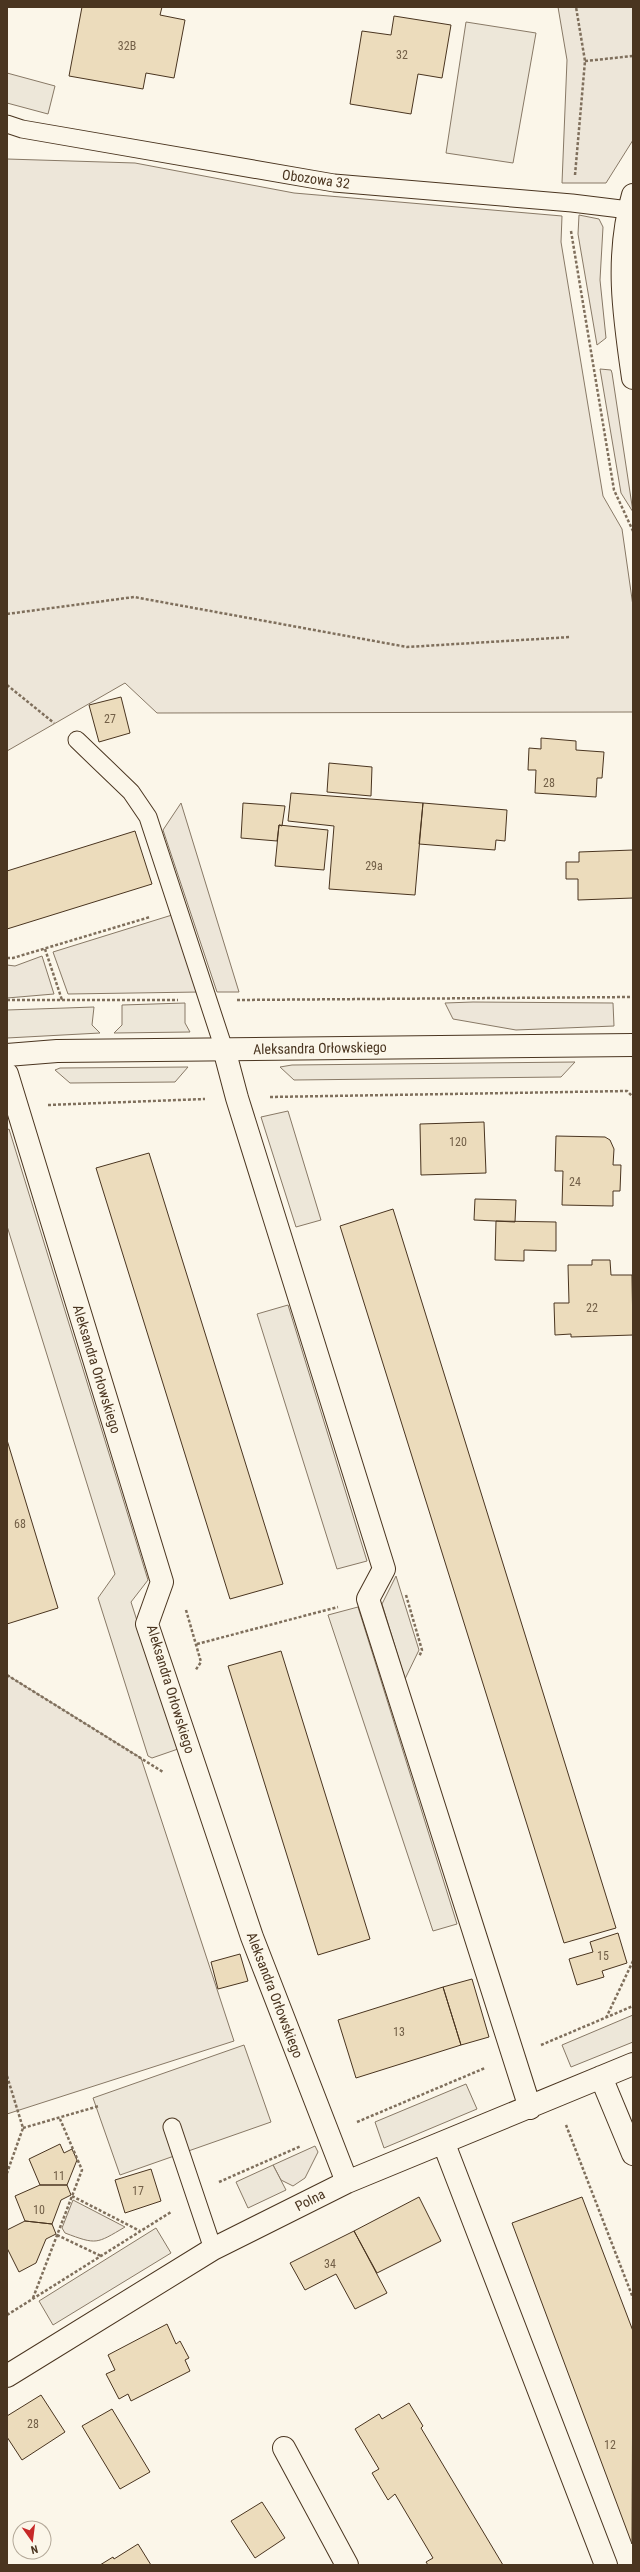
<svg xmlns="http://www.w3.org/2000/svg" width="640" height="2572" font-family="'Roboto Condensed',sans-serif">
<rect width="100%" height="100%" fill="#fbf6e9"/>
<!-- green -->
<path fill="#ede6d9" stroke="#887966" d="M558,7H633V140L606,183H562L567,60Z
M7,159L135,163L294,193L562,216L561,242L603,496L622,529L633,606V712L157,713L125,683L7,751Z
M579,215L599,219L603,227L600,280L606,338L597,345L578,234Z
M600,369L611,370L612,373L633,512L621,493Z
M181,803L239,992H217L163,830Z
M172,915L199,992L68,994L53,952Z
M42,956L54,994L7,998V965L15,966Z
M473,1002L613,1003L614,1026L516,1030L453,1019L445,1003Z
M7,1675L141,1758L234,2041L7,2114Z
M315,2146L318,2152L305,2178L293,2186L281,2180L273,2165Z
M73,2200L125,2227C96,2244 97,2245 65,2233L62,2228Z"/>
<!-- parking -->
<path fill="#ede7d9" stroke="#887966" d="M466,22L536,33L513,163L446,153Z
M7,73L55,86L48,114L7,103Z
M185,1003V1023L190,1032L114,1033L122,1025V1005Z
M94,1007L92,1025L100,1033L7,1038V1010Z
M575,1062L561,1077L294,1080L280,1067L292,1065Z
M188,1067L175,1082L70,1083L55,1070L60,1068Z
M288,1111L321,1220L296,1227L261,1117Z
M9,1129L148,1580L131,1602L178,1749L152,1758L148,1756L98,1598L115,1574L7,1226V1130Z
M288,1305L367,1561L337,1569L257,1314Z
M396,1576L419,1650L405,1679L382,1604Z
M358,1607L457,1924L433,1931L328,1615Z
M633,2015V2042L571,2067L562,2045Z
M244,2045L271,2122L120,2175L93,2098Z
M466,2084L477,2109L384,2148L375,2122Z
M273,2165L286,2190L248,2208L236,2182Z
M156,2228L171,2253L53,2325L39,2301Z"/>
<!-- building -->
<path fill="#ecdcbc" stroke="#4a3520" d="M82,7H162L160,15L185,20L174,78L146,73L143,89L69,76Z
M394,16L451,25L442,78L418,74L411,114L350,104L362,31L391,35Z
M121,697L130,733L99,742L89,705Z
M541,738L576,741V750L604,752L602,778H597L596,797L535,793L536,770H528L529,748L541,749Z
M329,763L372,767L371,796L327,792Z
M291,793L423,803L415,895L329,889L334,826L288,821Z
M243,803L285,806L282,826L279,825L277,841L241,838Z
M423,803L507,810L505,841L496,840L495,850L419,844Z
M279,825L328,830L324,870L275,866Z
M135,831L152,884L7,929V871Z
M633,850V898L578,900V879H566V862H579V852Z
M484,1122L486,1173L421,1175L420,1124Z
M556,1136L605,1137L610,1140L614,1149L613,1165H621L620,1191H613V1206L562,1205L563,1171H555Z
M149,1153L283,1584L230,1599L96,1168Z
M475,1199L516,1200L515,1222L474,1220Z
M393,1209L616,1928L564,1943L340,1226Z
M496,1221L556,1222V1251L524,1250V1261L495,1260Z
M592,1260H610L611,1275H632L633,1335L571,1337V1334L555,1335L554,1303H569L568,1265H592Z
M7,1440L58,1608L7,1624Z
M281,1651L370,1939L318,1955L228,1666Z
M618,1933L627,1963L602,1971L604,1977L577,1985L569,1959L593,1952L590,1942Z
M240,1954L248,1981L218,1989L211,1962Z
M472,1979L489,2037L461,2045L443,1987Z
M443,1987L461,2045L356,2078L338,2020Z
M60,2144L64,2153L72,2149L77,2160L67,2185H40L29,2159Z
M151,2169L161,2201L125,2213L115,2180Z
M40,2185H67L71,2195L61,2200L52,2224L25,2221L15,2196Z
M419,2197L441,2241L377,2273L354,2231Z
M582,2197L633,2331L632,2544L512,2223Z
M25,2221L52,2224L56,2234L46,2239L36,2263L19,2272L7,2248V2230Z
M354,2231L387,2293L355,2309L336,2274L305,2290L290,2263Z
M167,2324L176,2344L180,2341L189,2358L185,2360L190,2371L131,2401L128,2394L119,2399L106,2374L115,2370L108,2355Z
M41,2395L65,2432L22,2460L7,2437V2416Z
M409,2403L423,2426L421,2428L503,2565H428L426,2562L433,2558L395,2494L388,2500L372,2473L379,2469L355,2429L379,2414L382,2419Z
M112,2409L150,2472L120,2489L82,2426Z
M262,2502L285,2538L255,2558L231,2521Z
M138,2544L151,2565H100L113,2557L114,2559Z"/>
<g fill="none" stroke-linecap="round" stroke-linejoin="round">
<defs>
<path id="service" d="M7,124L22,129L334,183L572,203L629,210
M77,740L131,792L148,817L224,1049
M172,2127L213,2249"/>
<path id="minor" d="M224,1049L237,1098L384,1569L368,1599L530,2108
M7,1074L162,1582L147,1624L252,1937L347,2182
M601,2077L633,2154
M444,2144L606,2565
M7,2376L213,2249L347,2182L633,2064
M284,2448L347,2565"/>
<path id="tertiary" d="M633,195C615,256 624,316 633,378
M7,1055L57,1051L633,1045"/>
</defs>
<!-- service casing -->
<use href="#service" stroke="#4a3520" stroke-width="19"/>
<!-- minor casing -->
<use href="#minor" stroke="#4a3520" stroke-width="24"/>
<!-- tertiary casing -->
<use href="#tertiary" stroke="#4a3520" stroke-width="24"/>
<!-- path -->
<path stroke="#7f6f5c" stroke-width="2.5" stroke-dasharray="3 2" stroke-linecap="butt" d="M585,61L633,56
M575,175L585,61L576,7
M571,231L614,490L633,531
M7,614L134,597L407,647L571,637
M7,685L54,723
M45,949L62,1000
M7,958H13L150,917
M7,1000H178
M237,1000L633,997
M270,1097L627,1091L633,1097
M48,1105L205,1099
M406,1595L422,1650L419,1657
M186,1610L201,1662L195,1671
M197,1644L338,1607
M7,1675L163,1772
M606,2018L633,1961
M541,2045L633,2006
M7,2076L23,2128L7,2173
M357,2122L485,2068
M566,2125L633,2298
M23,2128L99,2106
M219,2182L301,2146
M72,2196L140,2231
M57,2235L101,2256
M33,2298L82,2170L60,2119
M7,2315L171,2212"/>
<!-- service -->
<use href="#service" stroke="#fbf6e9" stroke-width="17"/>
<!-- minor -->
<use href="#minor" stroke="#fbf6e9" stroke-width="22"/>
<!-- tertiary -->
<use href="#tertiary" stroke="#fbf6e9" stroke-width="22"/>
</g>
<g text-anchor="middle" dominant-baseline="central" stroke-width="3" stroke-linejoin="round" paint-order="stroke">
<!-- number labels -->
<g font-size="12" fill="#725f47">
<text x="127" y="46">32B</text>
<text x="402" y="55">32</text>
<text x="110" y="719">27</text>
<text x="549" y="783">28</text>
<text x="374" y="866">29a</text>
<text x="458" y="1142">120</text>
<text x="575" y="1182">24</text>
<text x="592" y="1308">22</text>
<text x="20" y="1524">68</text>
<text x="603" y="1956">15</text>
<text x="399" y="2032">13</text>
<text x="59" y="2176">11</text>
<text x="138" y="2191">17</text>
<text x="39" y="2210">10</text>
<text x="330" y="2264">34</text>
<text x="33" y="2424">28</text>
<text x="610" y="2445">12</text>
</g>
<!-- street labels -->
<g font-size="14" fill="#4a3520" stroke="#fbf6e9">
<text transform="translate(316 179) rotate(8)">Obozowa 32</text>
<text transform="translate(320 1048) rotate(-1)">Aleksandra Orłowskiego</text>
<text transform="translate(97 1369) rotate(73)">Aleksandra Orłowskiego</text>
<text transform="translate(171 1689) rotate(73)">Aleksandra Orłowskiego</text>
<text transform="translate(275 1995) rotate(69)">Aleksandra Orłowskiego</text>
<text transform="translate(310 2200) rotate(-27)">Polna</text>
</g>
</g>
<!-- border -->
<rect width="640" height="2572" fill="none" stroke="#4a3520" stroke-width="16"/>
<!-- north arrow -->
<g transform="translate(32 2540) rotate(166)"><circle r="19" fill="#fbf6e9" stroke="#b4a999"/>
<path d="M0-3L7 15L0 10L-7 15Z" fill="#c62828"/>
<text y="-6" font-size="11" font-weight="bold" text-anchor="middle" fill="#4a3520">N</text>
</g>
</svg>
